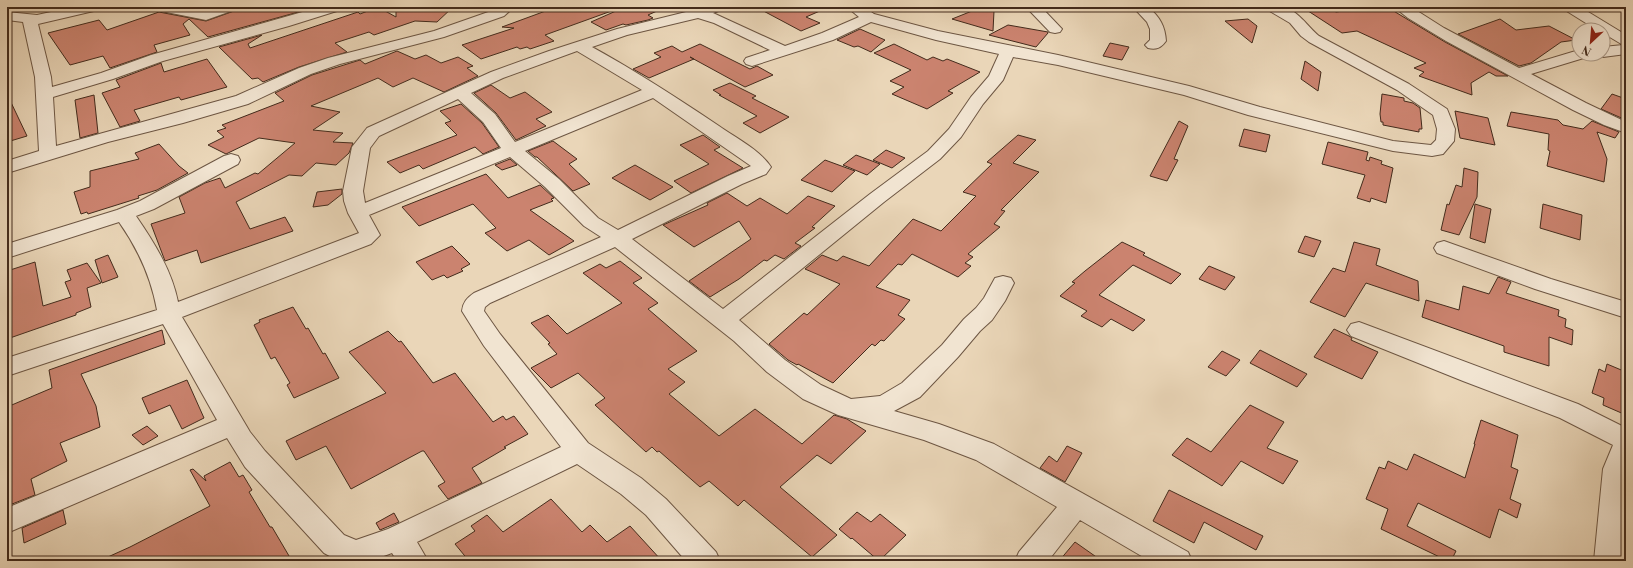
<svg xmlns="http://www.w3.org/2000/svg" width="1633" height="568" font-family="'Libre Bodoni',serif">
<rect width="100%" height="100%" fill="#ead6b8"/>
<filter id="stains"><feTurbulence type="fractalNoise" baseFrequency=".005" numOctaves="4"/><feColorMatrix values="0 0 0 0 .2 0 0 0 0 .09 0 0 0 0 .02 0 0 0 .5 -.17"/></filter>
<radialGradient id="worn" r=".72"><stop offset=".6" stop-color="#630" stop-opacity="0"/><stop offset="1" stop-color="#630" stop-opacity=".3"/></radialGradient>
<!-- building -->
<path fill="#cb836f" stroke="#432b1c" d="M237,7H307L302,11L208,37L189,19L183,24L190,35L154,45L157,52L110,68L103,56L70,65L48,33L99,20L107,30L159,12L206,21L234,11Z
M378,7L396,17V7H453L437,22L415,21L374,35L369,32L335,43L347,52L299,67L263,82L258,78L252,79L219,47L262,35L248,44L250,48L358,12L360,14Z
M566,7H617V9L545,35L554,41L530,49L527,47L520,49L517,47L481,59L462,45L514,28L502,27L551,9L556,11Z
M625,7H666L648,15L653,18L648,20L626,25L623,24L606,30L591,22Z
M756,7H829L806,17L820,23L801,31Z
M982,7L994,11L993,31L952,19Z
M1302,7H1328L1336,12L1372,7H1387L1445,42L1508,76H1496L1489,72L1471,83L1472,95L1419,76L1424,72L1414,68L1426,63L1357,31L1342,33Z
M1248,19L1257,26L1252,43L1225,21Z
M1500,19L1516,30L1549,26L1576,40L1561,42L1531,63L1519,66L1458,34Z
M1008,25L1048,32V33L1036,47L989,35Z
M860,29L885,40L871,52L858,46L854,47L837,40Z
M1110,43L1129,47L1122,60L1103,56Z
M700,44L750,69L757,66L773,75L745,87L690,57L694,59L649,78L633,69L661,57L654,53L672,46L682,52Z
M894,44L927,60L933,57L943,61L947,59L980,72L948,91L953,93L927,109L892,94L904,87L890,81L911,70L874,53Z
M397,51L415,59L426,55L441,63L458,57L473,66L467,68L478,76L444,92L413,78L393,87L378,78L311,106L340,112L313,130L343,133L333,142L353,143L349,153L336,165L316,163L302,176L289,175L236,202L250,229L285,217L293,231L201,263L197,250L165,261L151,224L185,213L179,197L205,183L220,178L225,188L255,173L258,174L295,143L259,138L226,154L208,145L224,137L217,131L226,128L222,125L284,101L275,93L312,75L360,60L365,64Z
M207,59L227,87L181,100L179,97L134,110L140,121L120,127L102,93L120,87L116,80L161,63L164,72Z
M1305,61L1321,72L1318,91L1301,79Z
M730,83L756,96L752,98L789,117L760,133L743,123L757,116L719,95H721L713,90Z
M491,85L510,98L525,92L552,112L536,119L546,126L516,140L496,113L474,93Z
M7,94L27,136L7,142Z
M1382,94L1404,98V101L1413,103L1420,108L1422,129H1419V132L1383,125V122H1381L1380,114Z
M1612,94L1626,99V120L1601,109Z
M94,95L98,133L80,138L75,100Z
M461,104L482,123L499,147L483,154L475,147L423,169L419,165L400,173L387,162L457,135L445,123L451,121L440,111Z
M1455,111L1488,118L1495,145L1460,138Z
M1511,112L1558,120L1563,125L1583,129L1592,121L1619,132L1615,138L1597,132L1607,159L1604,182L1547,166L1550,151L1548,150L1549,134L1507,126Z
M1179,121L1188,126L1174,159L1178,160L1167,181L1150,176Z
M1244,129L1270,135L1266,152L1239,146Z
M703,135L720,147L714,150L743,168L691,193L674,181L709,164L680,145Z
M1018,135L1036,140L1013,163L1039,172L1001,210L1005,211L994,224L1000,227L968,254L973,257L965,263L971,266L958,277L912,254L902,265L898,264L876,287L910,300L898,315L905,319L884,341L881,340L875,346L872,344L833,383L798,364L797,365L788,360L769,344L804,313L807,315L840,284L805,269L822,255L837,261L843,256L869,266L913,219L941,231L976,196L963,192L992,164L987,162Z
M553,141L577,159L569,164L590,184L573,191L537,157H535L528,151Z
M1328,142L1368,152L1366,160L1369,161L1370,157L1382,161L1381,164L1393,168L1386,203L1371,198L1370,202L1357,198L1365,175L1322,164Z
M159,144L179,166L188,173L157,190L138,196L139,198L88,214L87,212L81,214L74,192L90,187V171L139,159L135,153Z
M886,150L905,158L892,168L873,160Z
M856,155L880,164L867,175L843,165Z
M510,159L517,165L502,170L495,165Z
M825,160L855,171L832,192L801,180Z
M635,165L673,187L650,200L612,178Z
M1464,168L1478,172L1477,197L1459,235L1441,230L1447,204L1449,205L1456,185L1462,187Z
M486,174L508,198L540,185L554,198L551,199L553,201L530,210L574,241L549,255L529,240L507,251L485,233L496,228L473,204L419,226L402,207Z
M342,189V194L328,205L313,207L317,192Z
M727,193L747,206L760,198L787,214L808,196L835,206L812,227L815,228L795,243L801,246L784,259L775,255L767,261L764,260L739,279L710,297L689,281L751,239L739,221L694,247L663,225L708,205L707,203Z
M1475,204L1491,209L1485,243L1470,238Z
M1543,204L1582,215L1580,240L1540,228Z
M1305,236L1321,241L1314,257L1298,252Z
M1122,242L1145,253L1143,255L1181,274L1171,284L1133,265L1099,295L1145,320L1133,331L1111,319L1102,327L1081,316L1087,311L1060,296L1075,283L1072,282L1085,271Z
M1354,242L1380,249L1376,265L1418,281L1419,301L1366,283L1345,317L1310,302L1333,268L1345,272Z
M452,246L470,264L461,269L463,271L447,278L444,275L432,280L416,262Z
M108,255L118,277L102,283L95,260Z
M620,261L642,278L633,283L658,303L648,309L697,351L668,369L685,382L669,394L719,436L755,409L802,444L834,415L847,419L866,431L831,464L817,455L780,487L837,535L812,557L744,500L738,506L709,481L700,487L659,451L657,452L652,447L646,452L595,405L605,398L578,373L551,388L531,368L557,354L548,344L550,343L531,323L548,315L567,334L622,303L583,273L600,264L606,268Z
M35,262L43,306L71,297L65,282L71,280L67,270L87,263L101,283L87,288L91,307L76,313V315L7,339V271Z
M1209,266L1235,277L1225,290L1199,279Z
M1498,277L1511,282L1506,293L1559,310L1558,316L1566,319L1565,327L1573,330L1572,345L1549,337V366L1504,352V346L1422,317L1426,300L1459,310L1463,286L1489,294Z
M293,307L306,329L308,328L323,354L325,353L339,378L294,398L287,385L290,383L275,357L271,359L254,325L260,322L259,320Z
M1334,329L1349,336L1352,338L1351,340L1378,352L1362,379L1314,357Z
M162,330L165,344L81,374L96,406L100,427L60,443L67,461L31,479L35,495L7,506V407L52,388L49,370Z
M388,331L399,342L401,341L433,383L455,373L493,422L503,416L506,420L514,416L528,434L504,447L506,448L472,468L482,483L448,499L438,486L445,482L424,451H422L351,489L326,446L296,460L286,441L386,393L349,352Z
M1260,350L1307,374L1297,387L1250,363Z
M1222,351L1240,360L1226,376L1208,367Z
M1607,364L1626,372V415L1603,405L1604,398L1592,393L1599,369L1605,372Z
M187,380L204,418L182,429L170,405L149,414L142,398Z
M1250,405L1284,422L1267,448L1298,461L1283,484L1241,461L1222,486L1172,455L1187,438L1211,452Z
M1481,420L1518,435L1511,467L1518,470L1510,499L1521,504L1517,518L1499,509L1490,538L1418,503L1407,526L1456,551L1451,561H1448L1381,529L1388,509L1366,499L1379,467L1385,469L1388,461L1407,470L1414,454L1465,478L1475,444H1474Z
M147,426L158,436L143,445L132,435Z
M1067,446L1082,453L1065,482L1040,468L1049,456L1057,462Z
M230,462L239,477L243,475L252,490L249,492L270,527H272L292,561H99L130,547L210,506L190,470L193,469L206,481L204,476Z
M1169,490L1263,536L1256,550L1204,522L1194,543L1153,521Z
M551,499L582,532L590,525L607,542L630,526L662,561H469L455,544L475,531L471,526L487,515L503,532Z
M63,510L66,524L24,543L22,528Z
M857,512L871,522L880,514L906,535L879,561L852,538L851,539L839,529Z
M394,513L399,522L380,530L376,523Z
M1075,542L1102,561H1059Z"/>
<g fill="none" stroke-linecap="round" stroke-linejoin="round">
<defs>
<path id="minor" d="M74,7H100L98,10L38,24L51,77L52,87L101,73L151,55L320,7H342L340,10L289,26L163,61L113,79L53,97L56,146L236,96L299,68L328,58L434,31L494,10L498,7H514L504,16L444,37L340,64L311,74L248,104L183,123L108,142L7,173V161L39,151L35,77L23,22L7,20V12L37,15Z
M154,7H183L205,11L216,7H236L234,10L206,20L156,10Z
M692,7L699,8L723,7L721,10L713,13L785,46L822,33L859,17L847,7H864L874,14L938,31L1058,55L1189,86L1260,107L1393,141L1431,145L1436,140L1437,129L1433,115L1397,90L1309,42L1301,36L1290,23L1268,10L1266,7C1271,7 1277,6 1282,7C1297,9 1308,27 1319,36L1409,84L1447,109L1455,129L1454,141L1443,154L1432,156L1393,151L1248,115L1184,95L1058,65L1013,57L1003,80L983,104L961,137L940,159L884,202L739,320L785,360L821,385L851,399L880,396L902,383L942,345L964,319L976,308L984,298L995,278L1003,276L1011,278L1014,283L1005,301L992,320L980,331L958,357L920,397L894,411L939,424L994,444L1188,552L1192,561H1150L1080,520L1048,561H1015L1019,552L1057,507L976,460L924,440L838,415L803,399L767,372L734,341L615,247L490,303L485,307L484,311L500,334L588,443L641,478L666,499L716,552L720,561H686L646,515L621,494L577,464L417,542L428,561H397L392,553L370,561H339L324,553L245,467L227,438L7,533V508L217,420L163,324L7,376V358L157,310C151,277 138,249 119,222L7,258V244L117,210L140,201L224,156L231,154L238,156L240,160L238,164L154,209L136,216C154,242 172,271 178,302L359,233L348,213L344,201L343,191L352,147L367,128L491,72L549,51L617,29L686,12L688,8ZM698,18L714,23L770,50L746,58L744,61L746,64L752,66L833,40L871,22L936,40L999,54L989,76L971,97L949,129L928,151L870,194L723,309L632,239L742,184L766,174L771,167C760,150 736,138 719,126C677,98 636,71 592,47L627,35ZM577,51L642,90L515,142L495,114L471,93L503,78ZM653,98L751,166L728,176L618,230L598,218L559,179L525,151ZM458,99L483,122L501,148L365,203L363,191L370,148L379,136ZM510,157L545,187L584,226L601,237L474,293C467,298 463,302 462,311L484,346L561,447L388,529L356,540L344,535L265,451L250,432L182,317L371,244L380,235L369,215Z
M1026,7H1041L1062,29L1060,32L1055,33L1050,32Z
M1133,7H1148C1160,17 1165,26 1166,41C1161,48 1156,50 1148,48L1145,45L1150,40V29L1147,22Z
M1394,7H1411L1444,28L1519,68L1579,50V54H1590L1587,57L1531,74L1586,103L1626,122V133L1604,125L1573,110L1446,41L1408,18Z
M1563,7H1580L1626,35V54L1603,57L1598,55L1597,54H1603V47L1623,45L1603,33V30H1597L1565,10Z
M1444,241L1551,279L1626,302V318L1535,289L1437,253L1434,248L1437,243Z
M1359,322L1578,404L1626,428V532L1624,561H1594L1603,469L1613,445L1560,418L1463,381L1351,336L1347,330L1351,324Z"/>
</defs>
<!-- minor casing -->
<use href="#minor" stroke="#6d5643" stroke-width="2"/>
<!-- minor -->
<use href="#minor" fill="#f1e4d1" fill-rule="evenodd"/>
</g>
<!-- margin -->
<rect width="1633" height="568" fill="none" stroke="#ead6b8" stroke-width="24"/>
<rect x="8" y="8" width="1617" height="552" fill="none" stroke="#432b1c" stroke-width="2"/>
<rect x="12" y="12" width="1609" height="544" fill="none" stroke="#432b1c"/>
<!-- north arrow -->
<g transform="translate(1591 42) rotate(206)"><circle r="19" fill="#f1e4d1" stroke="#ab9a89"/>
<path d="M0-3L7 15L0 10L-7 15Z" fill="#8f2418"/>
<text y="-6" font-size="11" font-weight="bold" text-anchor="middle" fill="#432b1c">N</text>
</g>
<rect width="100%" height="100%" filter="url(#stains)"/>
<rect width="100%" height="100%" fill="url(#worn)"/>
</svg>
